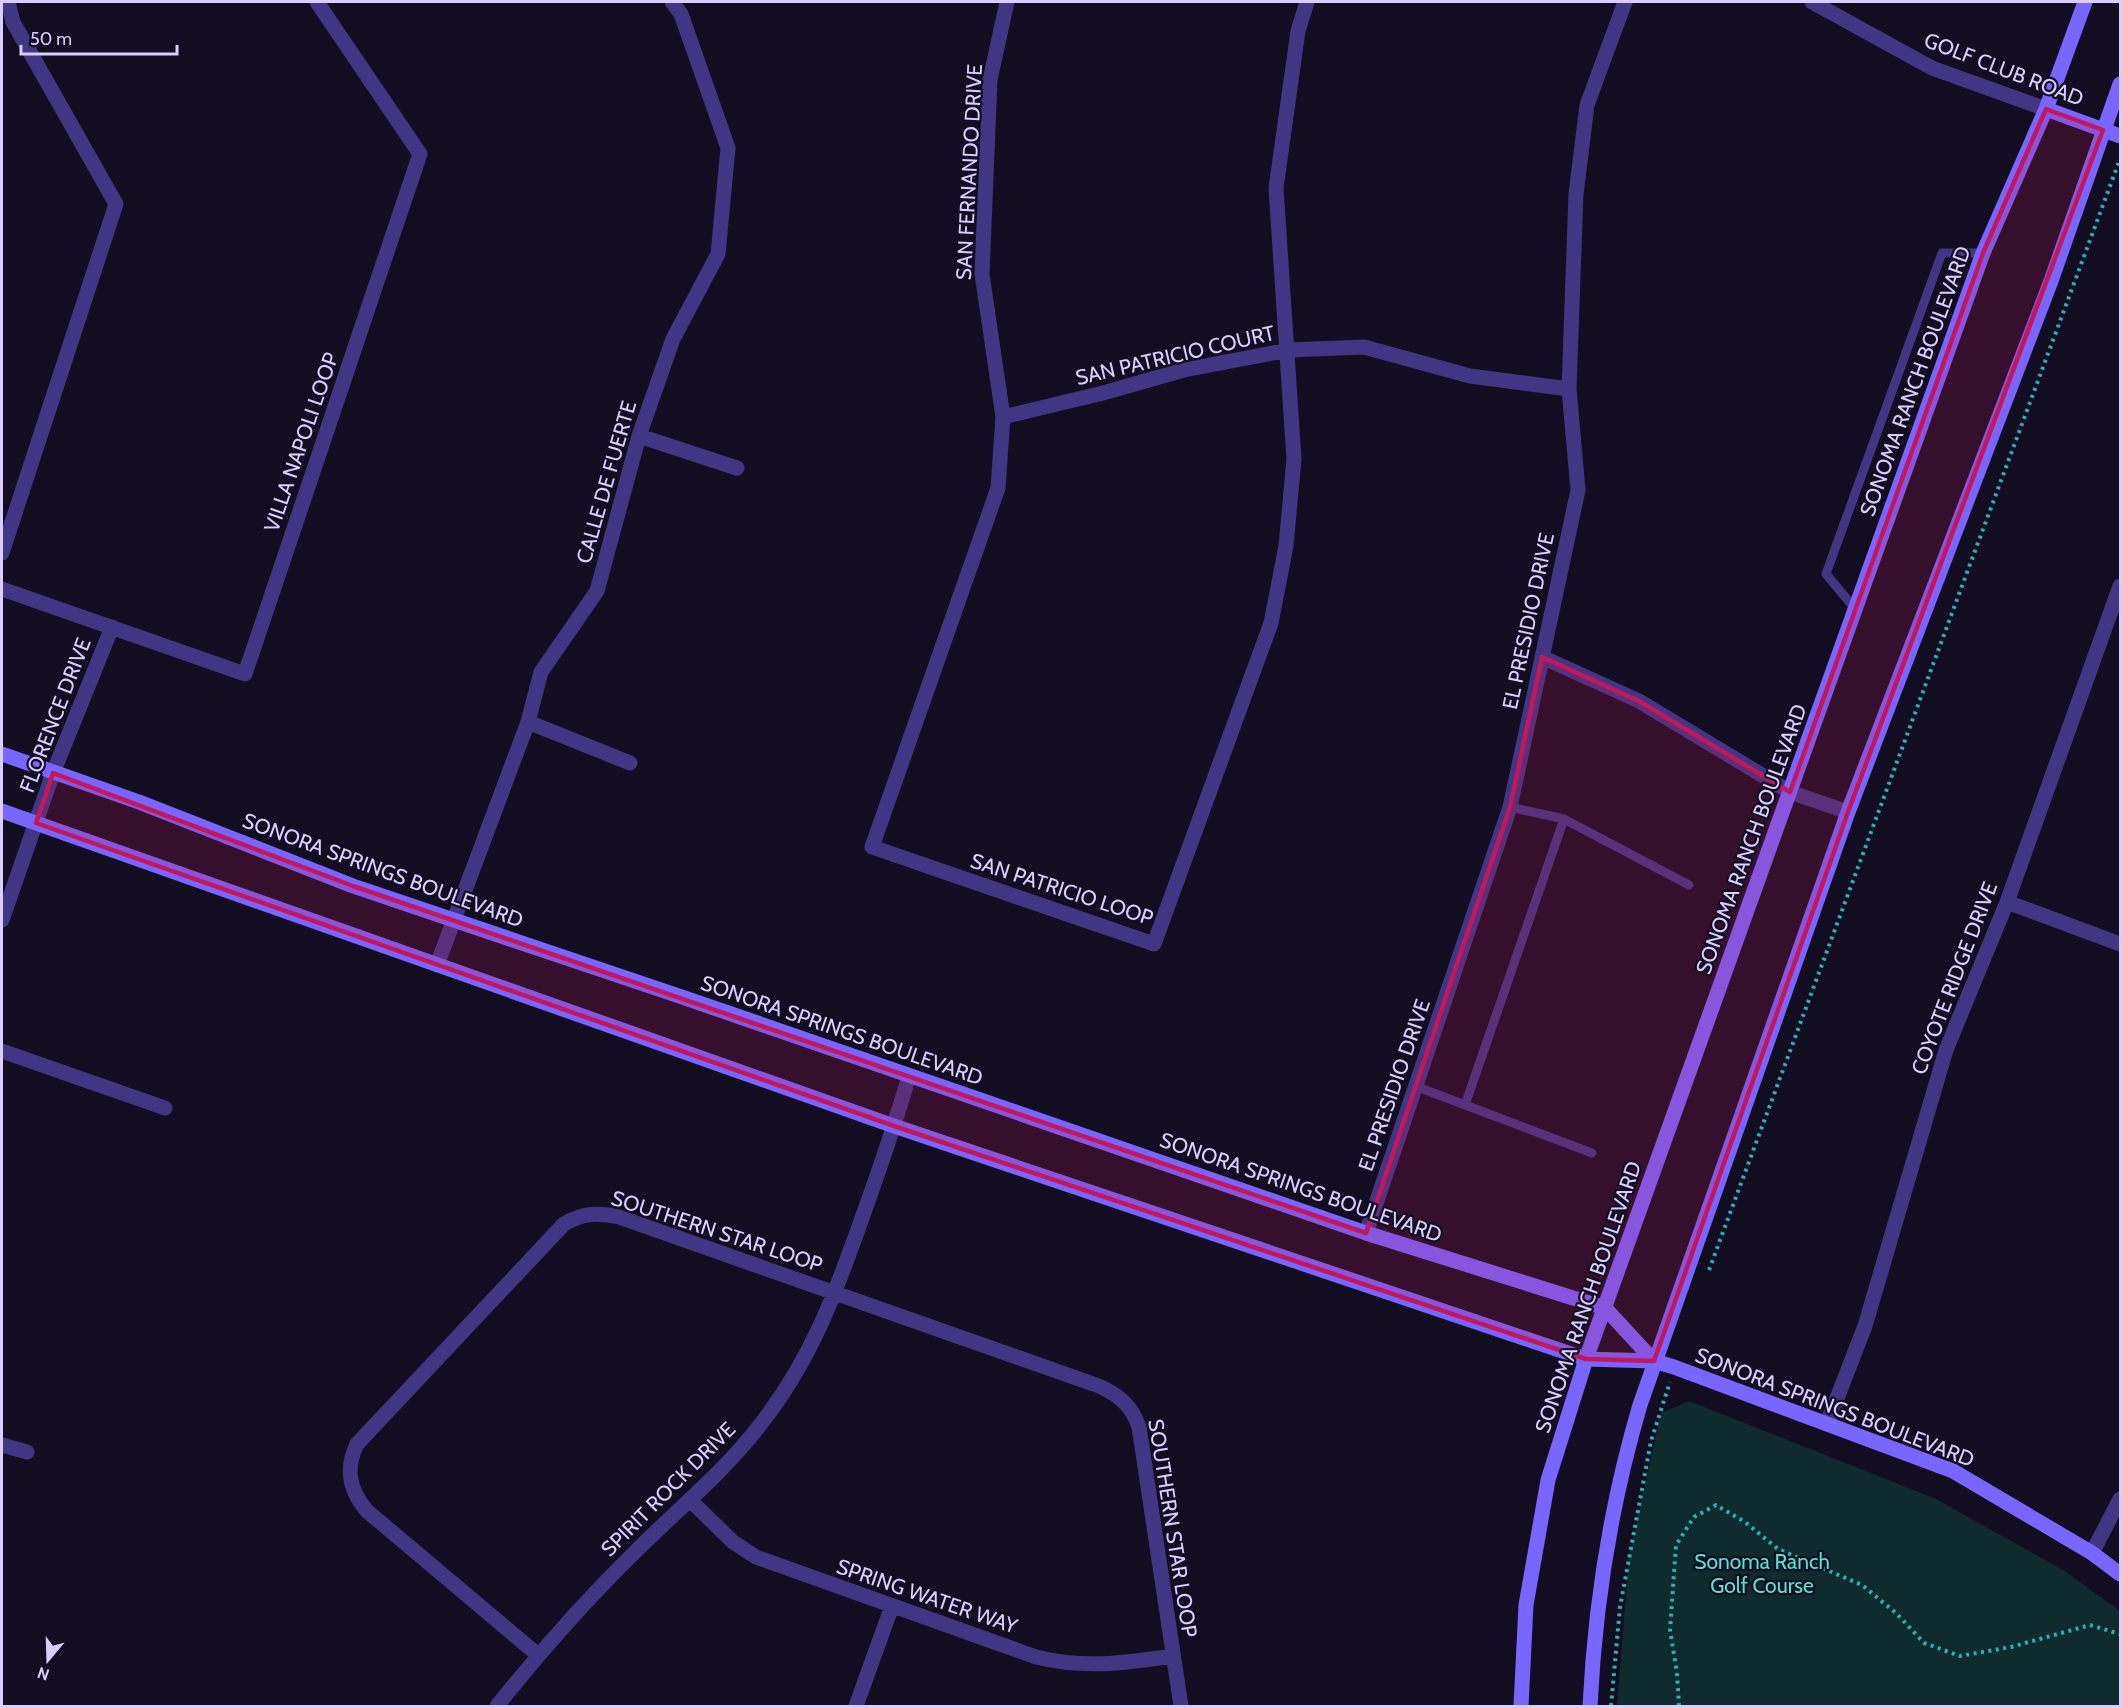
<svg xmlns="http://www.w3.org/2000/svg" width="2122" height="1708" font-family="Cabin,sans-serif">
<rect width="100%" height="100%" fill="#130d22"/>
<!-- green -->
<path fill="#0f2b2d" d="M1689,1401L1936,1499L2063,1570L2120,1611V1706H1617L1629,1557L1661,1413Z"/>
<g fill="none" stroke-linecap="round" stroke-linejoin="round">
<!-- path -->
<path stroke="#29b2b8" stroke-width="4" stroke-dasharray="3 4.5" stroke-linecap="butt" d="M1709,1270L2120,159
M1611,1706L1620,1607L1651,1441L1670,1382
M1679,1706L1677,1673L1670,1630L1676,1545L1694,1517L1716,1505L1745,1522L1778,1549L1862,1585L1896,1613L1924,1643L1960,1656L2011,1647L2090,1625L2120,1634"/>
<!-- lane -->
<path stroke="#413683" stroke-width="9" d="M1856,610L1826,574L1942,253H1983
M1564,819L1689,885
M1415,1086L1592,1153
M1465,1105L1564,819L1510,807"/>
<!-- street -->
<path stroke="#413683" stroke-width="15" d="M1007,2L990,80L982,274L1003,417L998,488L872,847L1154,944L1271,623L1286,546L1294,459L1276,188L1298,31L1307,2
M1812,2L1932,68L2046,109
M1003,417L1103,393L1184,370L1288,350L1364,347L1470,376L1569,389
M639,436L737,468
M2,553L116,204L13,22L8,2
M2,589L245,674L420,154L317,2
M1542,657L1639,701L1790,792L1848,812
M528,722L630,763
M2007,902L2120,944
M2,920L53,773L112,627
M437,965L528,722L541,672L597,591L639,436L673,339L718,254L728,148L681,14L672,2
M2,1051L165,1108
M1366,1233L1510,807L1578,490L1569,389L1576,194L1587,105L1625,2
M1827,1424L1865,1326L1946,1050L2007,902L2120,586
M2,1445L27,1452
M691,1501L733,1542L756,1557L1036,1657C1085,1669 1124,1663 1173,1656
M2092,1553L2120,1499
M538,1655L367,1511C349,1490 345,1469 357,1444L564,1224C583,1213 598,1212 619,1217L1099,1386C1119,1395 1132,1406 1139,1427L1181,1706
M497,1706C540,1652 587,1599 636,1551C678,1509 724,1472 760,1425C811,1360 835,1295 862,1218C879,1171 895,1124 909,1076
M856,1706L892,1606"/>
<!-- secondary -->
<path stroke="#7965ff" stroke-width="15" d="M2046,109L2120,136
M2,754L139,802L353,886L682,997L1366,1233L1605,1308L1654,1361
M2,811L894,1126L1586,1359L1654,1361L1674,1367L1953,1471L2092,1553L2120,1574
M1521,1706L1526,1605L1548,1480L1586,1359L1983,253L2046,109L2085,2
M1590,1706C1595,1604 1611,1503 1640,1405L1848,812L2051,281L2120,84"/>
</g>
<!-- marked area -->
<path fill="#c2185b" fill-opacity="0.2" stroke="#c2185b" stroke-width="4.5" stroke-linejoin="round" d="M2046,109L2103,130L1848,812L1654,1361L1586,1359L894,1126L36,823L53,773L353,886L1366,1233L1510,807L1542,657L1639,701L1790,792L1983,253Z"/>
<g text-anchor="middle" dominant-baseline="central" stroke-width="4.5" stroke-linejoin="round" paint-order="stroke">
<!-- street labels -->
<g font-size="21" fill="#d9ceff" stroke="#130d22">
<text transform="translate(2004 69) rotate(21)">GOLF CLUB ROAD</text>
<text transform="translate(969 172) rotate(-87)">SAN FERNANDO DRIVE</text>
<text transform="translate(1175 355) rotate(-13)">SAN PATRICIO COURT</text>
<text transform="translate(1915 381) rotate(-70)">SONOMA RANCH BOULEVARD</text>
<text transform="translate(301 442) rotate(-71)">VILLA NAPOLI LOOP</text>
<text transform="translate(606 482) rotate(-74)">CALLE DE FUERTE</text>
<text transform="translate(1528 621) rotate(-78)">EL PRESIDIO DRIVE</text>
<text transform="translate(55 715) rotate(-69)">FLORENCE DRIVE</text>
<text transform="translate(1751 839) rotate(-70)">SONOMA RANCH BOULEVARD</text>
<text transform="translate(383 870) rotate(20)">SONORA SPRINGS BOULEVARD</text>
<text transform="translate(1062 889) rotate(18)">SAN PATRICIO LOOP</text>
<text transform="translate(1954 978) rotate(-69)">COYOTE RIDGE DRIVE</text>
<text transform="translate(842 1030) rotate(19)">SONORA SPRINGS BOULEVARD</text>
<text transform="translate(1394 1085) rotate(-71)">EL PRESIDIO DRIVE</text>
<text transform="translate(1301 1187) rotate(19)">SONORA SPRINGS BOULEVARD</text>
<text transform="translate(717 1231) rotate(18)">SOUTHERN STAR LOOP</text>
<text transform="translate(1588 1297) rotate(-71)">SONOMA RANCH BOULEVARD</text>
<text transform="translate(1835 1407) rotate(21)">SONORA SPRINGS BOULEVARD</text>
<text transform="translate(668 1489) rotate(-45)">SPIRIT ROCK DRIVE</text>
<text transform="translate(1173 1528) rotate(81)">SOUTHERN STAR LOOP</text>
<text transform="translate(927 1596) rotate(19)">SPRING WATER WAY</text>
</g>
<!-- park labels -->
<g font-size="21" fill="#55e4cf" stroke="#130d22">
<text x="1762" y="1561">Sonoma Ranch<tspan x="1762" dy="24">Golf Course</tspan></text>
</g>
</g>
<!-- border -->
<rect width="2122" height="1708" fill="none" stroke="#d9ceff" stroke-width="6"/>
<!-- north arrow -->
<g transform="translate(48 1660) rotate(199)" stroke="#130d22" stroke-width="4.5" paint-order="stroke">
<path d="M0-4.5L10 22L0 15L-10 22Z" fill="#d9ceff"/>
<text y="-9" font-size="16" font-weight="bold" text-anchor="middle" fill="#d9ceff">N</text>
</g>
<!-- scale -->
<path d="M21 45v9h156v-9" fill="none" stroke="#d9ceff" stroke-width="3"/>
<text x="30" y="45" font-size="18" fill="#d9ceff" stroke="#130d22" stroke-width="4.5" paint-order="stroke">50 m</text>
</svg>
